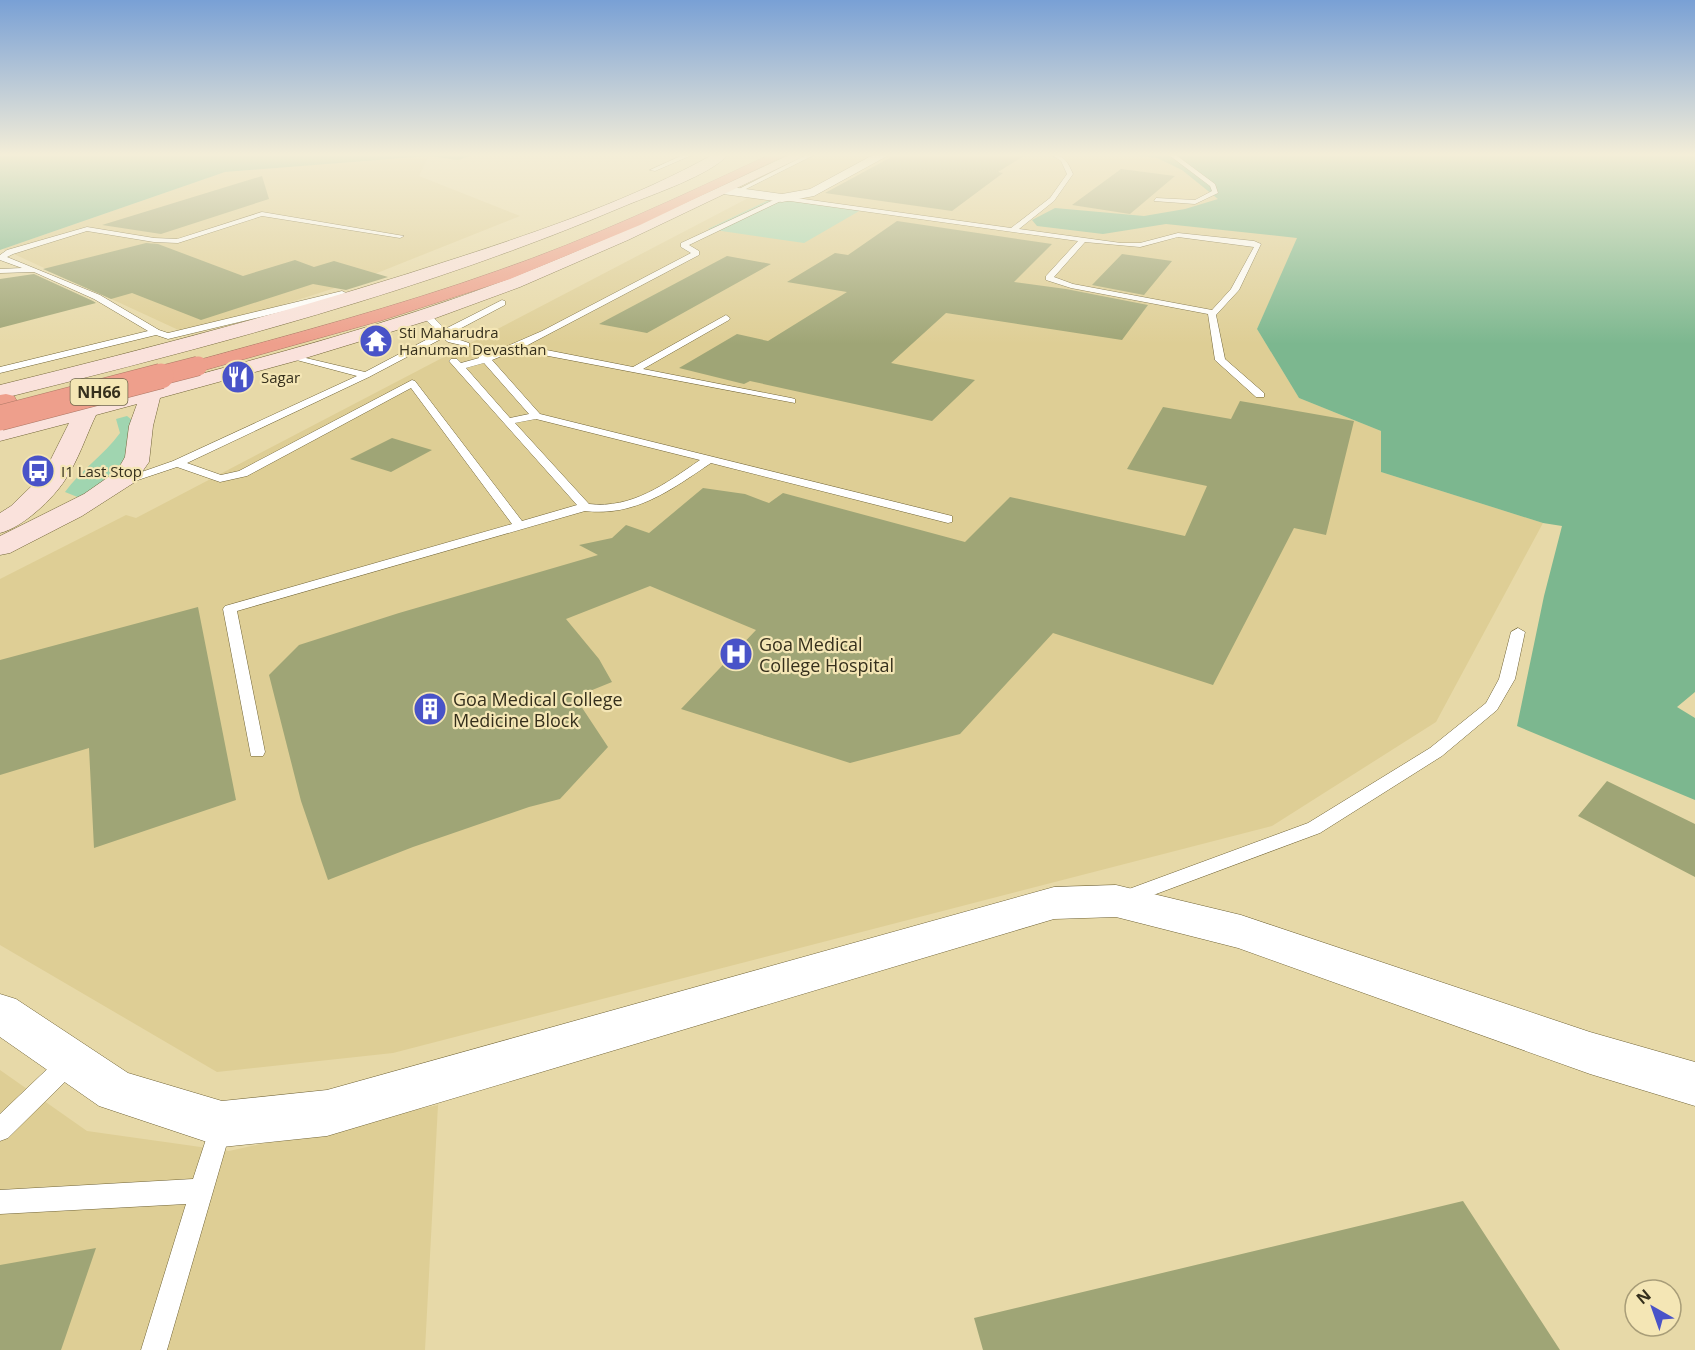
<svg xmlns="http://www.w3.org/2000/svg" width="1695" height="1350" font-family="'Open Sans',sans-serif">
<rect width="100%" height="100%" fill="#e7d9a8"/>
<!-- built -->
<path fill="#dece95" d="M815,155H1186L1298,238L1257,329L1299,398L1381,431V472L1543,523L1436,722L1272,826L393,1053L217,1072L0,945V579L126,515L136,518L754,195L748,189Z
M429,156L419,176L520,216L357,281L222,324L185,333L3,249L225,172Z
M0,1070L87,1131L229,1151L438,1105L425,1350H0Z"/>
<!-- green -->
<path fill="#a0d5b0" d="M773,198L861,210L804,243L708,229Z
M127,416L132,420L138,458L144,471L132,481L80,498L65,492C81,470 104,455 120,433L116,419Z"/>
<!-- forest -->
<path fill="#7cb78f" d="M0,155H473L458,160L429,156L225,172L0,250Z
M1132,155H1695V692L1677,707L1695,718V800L1517,726L1544,596L1562,526L1543,523L1381,472V431L1299,398L1257,329L1297,238L1166,224L1103,234L1037,226L1032,220L1055,208L1144,216L1185,209L1218,199L1182,170L1157,158Z"/>
<!-- building -->
<path fill="#9fa576" d="M895,155H1025L998,172L1003,173L952,211L825,193Z
M1121,169L1175,176L1130,214L1072,205Z
M262,176L269,199L161,234L102,225Z
M897,221L1052,244L1014,282L1066,289L1148,305L1122,340L946,313L891,363L975,380L932,421L750,381L744,384L679,368L737,334L768,341L847,292L787,282L835,253L848,255Z
M146,243L158,244L243,276L295,260L314,267L334,261L388,277L346,290L313,284L201,320L132,293L111,299L43,269Z
M1122,254L1172,261L1144,295L1092,285Z
M727,256L771,264L647,333L599,324Z
M34,274L93,301L96,303L0,328V279Z
M1240,401L1354,421L1326,535L1294,528L1213,685L1053,633L960,734L850,763L681,709L756,630L650,586L566,619L599,659L612,682L575,697L608,747L560,799L529,807L413,847L328,880L301,801L269,675L299,645L399,613L598,555L579,545L612,538L626,525L649,533L703,488L745,494L769,503L783,493L965,542L1010,497L1185,536L1207,486L1127,469L1163,407L1231,419Z
M392,438L432,450L391,472L350,459Z
M198,607L236,800L94,848L89,748L0,775V660Z
M1607,781L1695,824V877L1578,816Z
M1463,1201L1560,1350H983L974,1318Z
M96,1248L61,1350H0V1265Z"/>
<g fill="none" stroke-linecap="round" stroke-linejoin="round">
<defs>
<path id="lane" d="M683,155H692L655,171L650,170Z
M806,155H814L734,195L729,194Z
M1052,155C1065,155 1068,163 1073,174L1054,201L1019,229L1121,243H1140L1178,233L1254,241L1261,244L1239,290L1216,315L1225,359L1264,393V397H1256L1215,360L1208,314L1071,288L1046,280V276L1078,241L783,200L689,245L699,251V255L526,346L633,367L726,315L730,318L729,320L643,369L791,398L795,399V403L517,350L492,360L540,414L952,516V522L948,523L711,463C671,490 635,517 585,511L237,611L265,752L263,756H251L223,609L225,606L512,524L411,388L247,476L220,482L177,467L120,486L116,485V481L173,461L357,376L289,358V354L365,372L439,333L423,317V313H429L445,329L502,300L505,301V305L450,334L454,338L469,343V347L448,342L443,338L369,377L187,463L221,475L239,471L412,380L415,381L522,521L577,505L456,369L449,361L451,359H457L461,363L479,358L475,353L477,351H483L487,355L542,331L691,253L681,247V243L782,196L1011,228L1050,198L1067,174L1061,161ZM1178,237L1254,247L1231,289L1212,310L1073,284L1054,277L1085,242L1140,247ZM484,363L529,414L510,418L466,368ZM536,419L700,460C665,484 632,509 589,504L515,423Z
M1169,155H1176L1215,184L1218,193L1195,204L1154,201L1156,198L1195,200L1212,191L1210,186Z
M262,212L404,236L400,238L262,216L178,243L154,242L87,231L13,254L7,257L100,295L159,330L168,333L342,291L346,293L319,302L323,305L319,308L310,305L168,339L156,335L0,373V367L148,331L94,299L34,272L0,273V269L22,268L0,260V255L7,250L87,227L154,238L177,239Z
M1518,628L1525,632L1515,679L1497,710L1442,756L1320,833L1132,903L1125,905L1118,903L1116,898L1118,893L1308,823L1430,748L1486,703L1499,679L1511,632Z
M71,1051L79,1054L82,1061L79,1068L8,1138L0,1141V1114L63,1054Z
M221,1115L229,1118L232,1126L167,1350H141L186,1204L0,1214V1190L193,1179L213,1118Z"/>
<path id="street" d="M873,155H889L814,196L782,202L723,194L716,190L723,186L782,194L810,189Z
M1116,885L1241,915L1590,1032L1695,1062V1106L1590,1074L1238,948L1116,917L1054,919L327,1136L222,1147L99,1106L0,1037V994L16,999L128,1073L222,1101L327,1090L1054,887Z"/>
<path id="secondary" d="M712,155H728C710,175 654,194 627,205C426,291 212,346 0,399V385C154,347 308,307 460,257C543,230 635,198 712,155Z
M789,155H806L628,240L520,287L433,319L299,360L160,398L153,426L149,462L135,482L82,516L10,553L0,555V536L84,494L117,471L125,457L129,426L137,404L96,415C86,436 78,461 65,480C53,499 22,528 0,533V513L11,506L43,475L69,423L0,441V427L135,391L129,380L132,375L140,374L148,375L155,386C273,355 392,323 506,280C602,243 695,198 789,155Z"/>
<path id="highway" d="M769,155H786L640,225L510,279L380,321L205,370L198,372L191,370L187,366L191,362C293,334 396,307 497,271C590,239 679,197 769,155Z
M6,394L14,396L17,401L14,406L0,409V395Z"/>
</defs>
<!-- lane casing -->
<use href="#lane" stroke="#716437" stroke-width="1"/>
<!-- street casing -->
<use href="#street" stroke="#716437" stroke-width="1"/>
<!-- secondary casing -->
<use href="#secondary" stroke="#716437" stroke-width="1"/>
<!-- highway casing -->
<use href="#highway" stroke="#ad7865" stroke-width="1"/>
<!-- lane -->
<use href="#lane" fill="#fff" fill-rule="evenodd"/>
<!-- street -->
<use href="#street" fill="#fff" fill-rule="evenodd"/>
<!-- secondary -->
<use href="#secondary" fill="#fae2dc" fill-rule="evenodd"/>
<!-- highway -->
<use href="#highway" fill="#ee9f8c" fill-rule="evenodd"/>
<defs>
<path id="highway-bridge-far1" d="M155,377L198,366"/>
<path id="highway-bridge" d="M0,418L161,376"/>
</defs>
<!-- highway-bridge-far1 casing -->
<use href="#highway-bridge-far1" stroke="#ad7865" stroke-width="20" stroke-linecap="butt"/>
<!-- highway-bridge casing -->
<use href="#highway-bridge" stroke="#ad7865" stroke-width="26" stroke-linecap="butt"/>
<!-- highway-bridge-far1 -->
<use href="#highway-bridge-far1" stroke="#ee9f8c" stroke-width="19"/>
<!-- highway-bridge -->
<use href="#highway-bridge" stroke="#ee9f8c" stroke-width="25"/>
</g>
<!-- sky -->
<linearGradient id="sky" x2="0" y2="1"><stop stop-color="#79a0d5"/><stop offset="0.45" stop-color="#f4eed8"/><stop offset="1" stop-color="#f4eed8" stop-opacity="0"/></linearGradient>
<rect width="1695" height="344" fill="url(#sky)"/>
<!-- icons -->
<defs>
<symbol id="temple-disc" viewBox="-11 -11 22 22"><circle r="9.5" fill="#4953c8" stroke="#f4e6b5"/><path d="M0-6L5-2H3V0L6.5 2.5H4V6H1.5V3h-3V6H-4V2.5H-6.5L-3 0V-2H-5Z" fill="#fff"/></symbol>
<symbol id="restaurant-disc" viewBox="-11 -11 22 22"><circle r="9.5" fill="#4953c8" stroke="#f4e6b5"/><path d="M-5-6h1v4h1v-4h1v4h1v-4h1v5L-1.5 .5V6h-2V.5L-5-1ZM5-6V6H3V1.5H1.5Q1.5-4 5-6Z" fill="#fff"/></symbol>
<symbol id="bus-disc" viewBox="-11 -11 22 22"><circle r="9.5" fill="#4953c8" stroke="#f4e6b5"/><path d="M-5-6H5V4H4V6H2V4H-2V6H-4V4H-5ZM-3.5-4V0h7V-4ZM-3.5 1.2v1.5H-2V1.2ZM2 1.2v1.5H3.5V1.2Z" fill="#fff"/></symbol>
<symbol id="hospital-disc" viewBox="-11 -11 22 22"><circle r="9.5" fill="#4953c8" stroke="#f4e6b5"/><path d="M-5-5h3v3.5h4V-5h3V5h-3V1.5h-4V5h-3Z" fill="#fff"/></symbol>
<symbol id="building-disc" viewBox="-11 -11 22 22"><circle r="9.5" fill="#4953c8" stroke="#f4e6b5"/><path d="M-4-6H4V6H1V3H-1V6H-4ZM-2.5-4.3h1.7v1.8h-1.7ZM.8-4.3h1.7v1.8H.8ZM-2.5-1h1.7V.8h-1.7ZM.8-1h1.7V.8H.8Z" fill="#fff"/></symbol>
</defs>
<g fill-rule="evenodd">
<use href="#temple-disc" x="357" y="322" width="38" height="38"/>
<use href="#restaurant-disc" x="219" y="358" width="38" height="38"/>
<use href="#bus-disc" x="19" y="452" width="38" height="38"/>
<use href="#hospital-disc" x="717" y="635" width="38" height="38"/>
<use href="#building-disc" x="411" y="690" width="38" height="38"/>
</g>
<g text-anchor="middle" dominant-baseline="central" stroke-width="4.5" stroke-linejoin="round" paint-order="stroke">
<!-- far-poi labels -->
<g font-size="15" fill="#352f1c" stroke="#f4e6b5" text-anchor="start">
<text x="399" y="332">Sti Maharudra<tspan x="399" dy="17">Hanuman Devasthan</tspan></text>
<text x="261" y="377">Sagar</text>
<text x="61" y="471">I1 Last Stop</text>
</g>
<!-- shield labels -->
<rect fill="#f4e6b5" stroke="#6e664a" stroke-width="1.5" x="70.5" y="379" width="57" height="26" rx="4.5"/>
<g font-size="16" font-weight="bold" fill="#352f1c">
<text x="99" y="392">NH66</text>
</g>
<!-- poi labels -->
<g font-size="18" fill="#352f1c" stroke="#f4e6b5" text-anchor="start">
<text x="759" y="644">Goa Medical<tspan x="759" dy="21">College Hospital</tspan></text>
<text x="453" y="699">Goa Medical College<tspan x="453" dy="21">Medicine Block</tspan></text>
</g>
</g>
<!-- north arrow -->
<g transform="translate(1653 1308) rotate(320)"><circle r="28" fill="#f4e6b5" stroke="#a89d78" stroke-width="1.5"/>
<path d="M0-4.5L10 22L0 15L-10 22Z" fill="#4953c8"/>
<text y="-9" font-size="16" font-weight="bold" text-anchor="middle" fill="#352f1c">N</text>
</g>
</svg>
